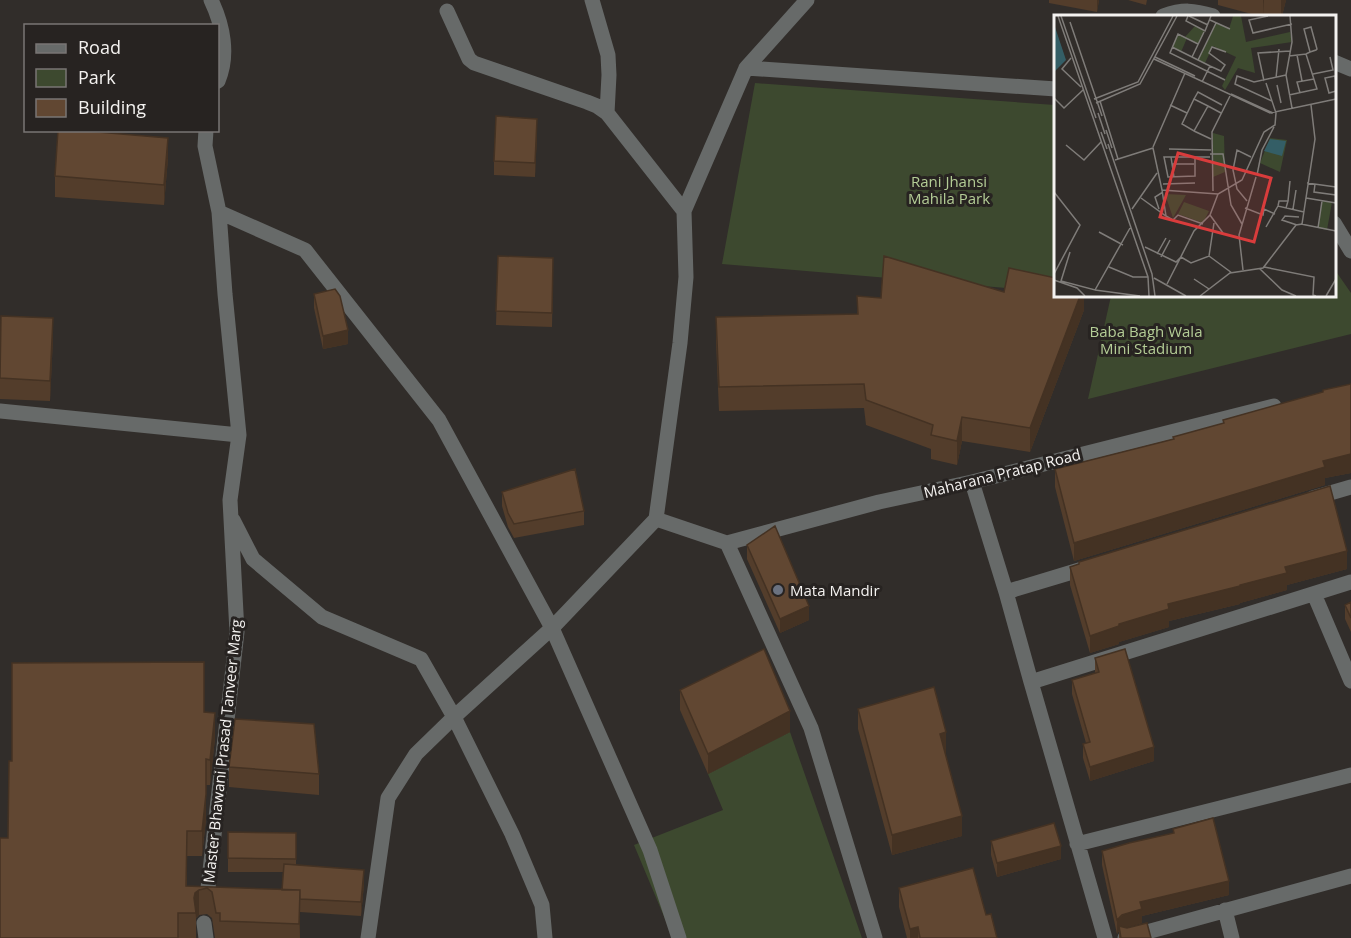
<svg xmlns="http://www.w3.org/2000/svg" width="1351" height="938" font-family="'Open Sans',sans-serif">
<rect width="100%" height="100%" fill="#312d2a"/>
<!-- green -->
<path fill="#3d492f" d="M755,83L1055,105V292L722,264Z
M1335,270L1351,293V334L1088,399L1111,296H1334Z
M790,732L862,938H673L634,845L723,810L708,774Z"/>
<g fill="none" stroke-linecap="round" stroke-linejoin="round">
<!-- street -->
<path stroke="#676a69" stroke-width="15" d="M211,0C223,25 229,55 218,81
M592,0L608,55L609,75L607,113
M447,11L469,59L474,63L587,102L597,106L607,113L684,211
M1163,16C1183,9 1194,10 1213,16
M1334,62L1351,69
M746,68L1056,89
M206,130L205,146L219,212L225,294L239,435L230,500L237,632L207,897
M219,212L305,250L439,420L552,628L650,850L679,938
M1334,223L1351,251
M0,411L239,435
M972,482L1006,592L1031,682
M1313,498L1351,487
M656,519L727,543L879,502L972,482L1274,406
M233,520L253,559L322,617L421,659L454,717L512,834L542,905L545,938
M727,543L811,728L875,938
M1006,592L1089,567
M1314,594L1351,681
M1077,844L1351,775
M1225,910L1232,938
M204,923L206,938
M368,938L388,798L416,754L454,717L552,628L656,519L680,343L686,277L684,211L746,68L807,0
M1105,938L1031,682L1351,582
M1125,938L1351,876"/>
</g>
<!-- wall -->
<path fill="#533d2b" d="M1049,0H1099L1097,12L1049,3Z
M1128,0H1147L1146,5Z
M1218,0H1286L1282,16H1274L1264,14L1263,16H1259L1218,5Z
M537,132L535,177L494,175V161Z
M168,158L164,205L55,197V176Z
M498,256L553,272L552,327L496,325Z
M1004,292L1084,296V310L1030,452L962,441L957,465L931,459V449L866,425L864,408L719,411L716,342V317L857,314V296L881,298Z
M314,294L348,344L323,349L314,308Z
M0,330L53,338L50,401L0,399Z
M1351,384V473L1325,478V485L1074,561L1055,487V469L1173,439L1223,424V420Z
M502,492L584,511V525L514,538L508,527L502,506Z
M747,545L809,620L780,633L747,559Z
M1070,567L1347,569L1287,585V590L1240,603V604L1169,621V627L1119,642V644L1090,653L1070,585Z
M1351,602V632L1345,619V605Z
M1095,658L1154,761L1090,781L1083,758V744L1086,743L1072,694V680L1095,673Z
M680,690L790,732L708,774L680,710Z
M858,709L946,753H945L962,836L892,855L858,729Z
M204,712L215,738L210,785H206V819L202,856H187V886L282,890L283,872H228V858L296,833V865L364,884L361,916L300,912V938H215L212,918L207,914L199,915L196,918V938H0L8,838Z
M229,767L319,774V795L229,787Z
M1173,829L1229,895L1142,916V923L1125,928L1151,938H1119V931L1117,934L1102,865V851L1173,834Z
M991,841L1061,859L997,877L991,855Z
M899,888L986,915L997,938H907L899,907Z"/>
<!-- shaded-wall -->
<path fill="#443223" d="M1097,0H1099L1097,12Z
M1263,0H1264L1263,16Z
M1281,0H1286L1282,16H1281Z
M537,119V132L535,177V163Z
M168,138V158L164,205V185Z
M1080,296H1084V310L1030,452V428Z
M53,318V338L50,401V381Z
M348,330V344L323,349V336Z
M962,417V441L957,465V441Z
M1351,454V473L1325,478V485L1074,561V543L1323,461Z
M1347,551V569L1287,585V590L1240,603V604L1169,621V627L1119,642V644L1090,653V636L1168,604L1240,585L1285,567Z
M809,606V620L780,633V619Z
M790,711V732L708,774V754Z
M215,713V738L210,785V760Z
M946,732V753L940,754V734Z
M1154,747V761L1090,781V767Z
M206,759V819L202,856V831Z
M962,816V836L892,855V835Z
M1061,846V859L997,877V863Z
M364,870V884L361,916V902Z
M1229,881V895L1142,916V923L1122,929L1119,926V931L1117,934V920L1140,902Z
M199,890V915L196,918L194,898L195,893Z
M300,890V916L299,938V924Z
M918,927V938H910V929Z"/>
<!-- building -->
<path fill="#614732" stroke="#443223" stroke-width="1.5" d="M496,116L537,119L535,163L494,161Z
M58,130H74L168,138L164,185L55,176Z
M498,256L553,258L552,313L496,311Z
M884,256L1004,292L1009,268L1056,278V296H1080L1030,428L962,417L957,441L931,435L933,425L866,400L864,384L719,387L716,317L858,314L857,296L881,298Z
M335,289L340,296L348,330L323,336L314,294Z
M1,316L53,318L50,381L0,378Z
M1351,384V454L1323,461L1325,467L1074,543L1055,469L1174,439L1173,437L1224,423L1223,420L1323,392V390Z
M575,469L584,511L514,524L508,513L502,492Z
M1330,486L1347,551L1285,567L1287,573L1240,585V586L1168,604L1169,609L1119,624V626L1090,636L1070,567L1079,564V562Z
M775,526L809,606L780,619L747,545Z
M1351,602V618L1345,605Z
M764,649L790,711L708,754L680,690Z
M1125,649L1154,747L1090,767L1083,744L1090,742L1072,680L1099,672L1095,658Z
M204,662V712L215,713L210,760L206,759V794L202,831H187L186,886L300,890L299,924L220,921V913H216L212,892L207,888L199,890L195,893L194,898L196,913H178V938H0V838H8L9,761H12V663Z
M934,687L946,732L940,734L962,816L892,835L858,709Z
M235,719L314,724L319,774L229,767Z
M1213,818L1229,881L1140,902L1142,909L1122,915L1117,920L1102,851L1129,843L1174,833L1173,829Z
M1054,823L1061,846L997,863L991,841Z
M228,832L296,833V859L228,858Z
M284,864L364,870L361,902L300,899V890H282Z
M973,868L986,915L991,914L997,938H920L918,927L910,929L899,888Z
M1147,923L1151,938H1121L1119,926L1127,928Z"/>
<!-- markers -->
<circle fill="#6b7280" stroke="#272321" stroke-width="2" cx="778" cy="590" r="6"/>
<g text-anchor="middle" dominant-baseline="central" stroke-width="6" stroke-linejoin="round" paint-order="stroke">
<!-- park labels -->
<g font-size="15" fill="#b4cd96" stroke="#272321">
<text x="949" y="181">Rani Jhansi<tspan x="949" dy="17">Mahila Park</tspan></text>
<text x="1146" y="331">Baba Bagh Wala<tspan x="1146" dy="17">Mini Stadium</tspan></text>
</g>
<!-- street labels -->
<g font-size="15" fill="#f4f2f0" stroke="#272321">
<text transform="translate(1002 473) rotate(-14)">Maharana Pratap Road</text>
<text transform="translate(222 751) rotate(-84)">Master Bhawani Prasad Tanveer Marg</text>
</g>
<!-- poi labels -->
<g font-size="15" fill="#f4f2f0" stroke="#272321" text-anchor="start">
<text x="790" y="590">Mata Mandir</text>
</g>
</g>
<!-- overview -->
<g transform="translate(1054 15)">
<rect width="282" height="282" fill="#312d2a"/>
<path d="M179,1H187L192,27L236,17L238,27L197,33L201,58L184,53L171,75L168,71L182,42L159,31L151,48L144,45L162,8L175,14ZM141,11L151,16L144,29L133,23L127,37L118,32L124,19L131,22ZM159,118L170,121L171,157L159,162ZM216,123L233,125L226,157L206,148ZM111,179L132,180L119,203ZM268,186L278,187L273,215L264,213ZM130,187L155,196L149,208L124,199Z" fill="#3d492f"/>
<path d="M0,9L12,45L0,57ZM216,124L232,126L228,141L210,136Z" fill="#345e66"/>
<path fill="none" stroke="#7f7c79" stroke-width="1.5" d="M4,1L94,262L95,281M7,1L42,103M134,1L132,6L151,16L157,1M135,1L154,10M214,1L195,5L199,18L238,9M236,1L238,27L232,60L238,93M156,5L176,14M16,7L48,101M144,29L124,19L116,38L171,65M118,32L156,51M252,39L256,37L262,35L263,34L257,12L250,14L256,37M243,40L248,66M235,41L252,39L263,74L235,80M101,42L141,61M138,42L150,17M17,43L8,54L27,72M100,44L216,98L282,84M144,45L162,8M259,59L279,55L276,42M222,63L225,34M210,66L204,38L236,36M282,66L281,61L271,63L275,78L282,76M148,67L156,51L167,56L171,50L155,38L158,32L172,37M223,70L227,88M246,78L243,67L260,64M177,79L219,98M0,83L10,93L29,75M40,84L84,67L119,1M140,84L144,77L168,90M46,86L64,144M218,86L181,69L183,61L200,67L232,60M42,88L86,69L123,1M116,90L133,98M154,91L140,116L128,109L140,84L154,91L167,98M44,98L51,119M52,115L58,133M140,116L157,124M47,117L53,134M54,129L98,259L101,281M12,130L30,145L47,127M99,132L131,58M115,134L157,135M156,139H169L177,190L188,209M117,142L120,162M141,142V161L114,162L110,142H156M61,145L99,133L108,175L164,179M118,149H140M203,160L208,135L220,112M253,168L282,172M109,169L141,168M261,169L260,177L282,180M159,176L158,117L176,81M0,177L26,210L0,259M87,183L112,201L108,175M252,183L282,188M193,186L183,174L179,155L183,135L197,142M234,186L236,166M224,191L225,186H234L232,193M191,193L209,200L210,194L221,199M78,194L103,158M105,194L101,182L109,177M239,194L242,175M156,200L169,218M112,201L119,205L124,200L149,209M247,209L282,216M243,210L228,205L231,201L245,202M212,212L224,191L250,197M264,213L268,186M45,217L69,230M91,232L122,247L127,242L137,248L155,241L178,258M16,237L7,266L41,275L76,213M103,239L112,223M155,241L160,208M107,242L116,225M55,252L79,262H94M210,252L260,262L259,280L262,281M206,254L228,275L242,281M189,255L185,220L202,162M100,263L132,281M140,264L155,274M0,265L23,273L31,281M113,269L140,216L156,200L164,179L188,165L210,117L221,110L222,98L212,68M41,275L86,281M146,281L176,258L209,253L242,210L248,209L261,124L257,90M272,281L282,264"/>
<path fill="#d93c3c" fill-opacity="0.15" stroke="#d93c3c" stroke-width="3" d="M124,138L217,163L200,227L106,202Z"/>
<rect width="282" height="282" fill="none" stroke="#f4f2f0" stroke-width="3"/>
</g>
<!-- legend -->
<rect x="24" y="24" width="195" height="108" fill="#272321" stroke="#797674" stroke-width="1.5"/>
<rect x="36" y="44" width="30" height="9" fill="#676a69" stroke="#797674" stroke-width="1.5"/>
<text x="78" y="54" font-size="18" fill="#f4f2f0">Road</text>
<rect x="36" y="69" width="30" height="18" fill="#3d492f" stroke="#797674" stroke-width="1.5"/>
<text x="78" y="84" font-size="18" fill="#f4f2f0">Park</text>
<rect x="36" y="99" width="30" height="18" fill="#614732" stroke="#797674" stroke-width="1.5"/>
<text x="78" y="114" font-size="18" fill="#f4f2f0">Building</text>
</svg>
